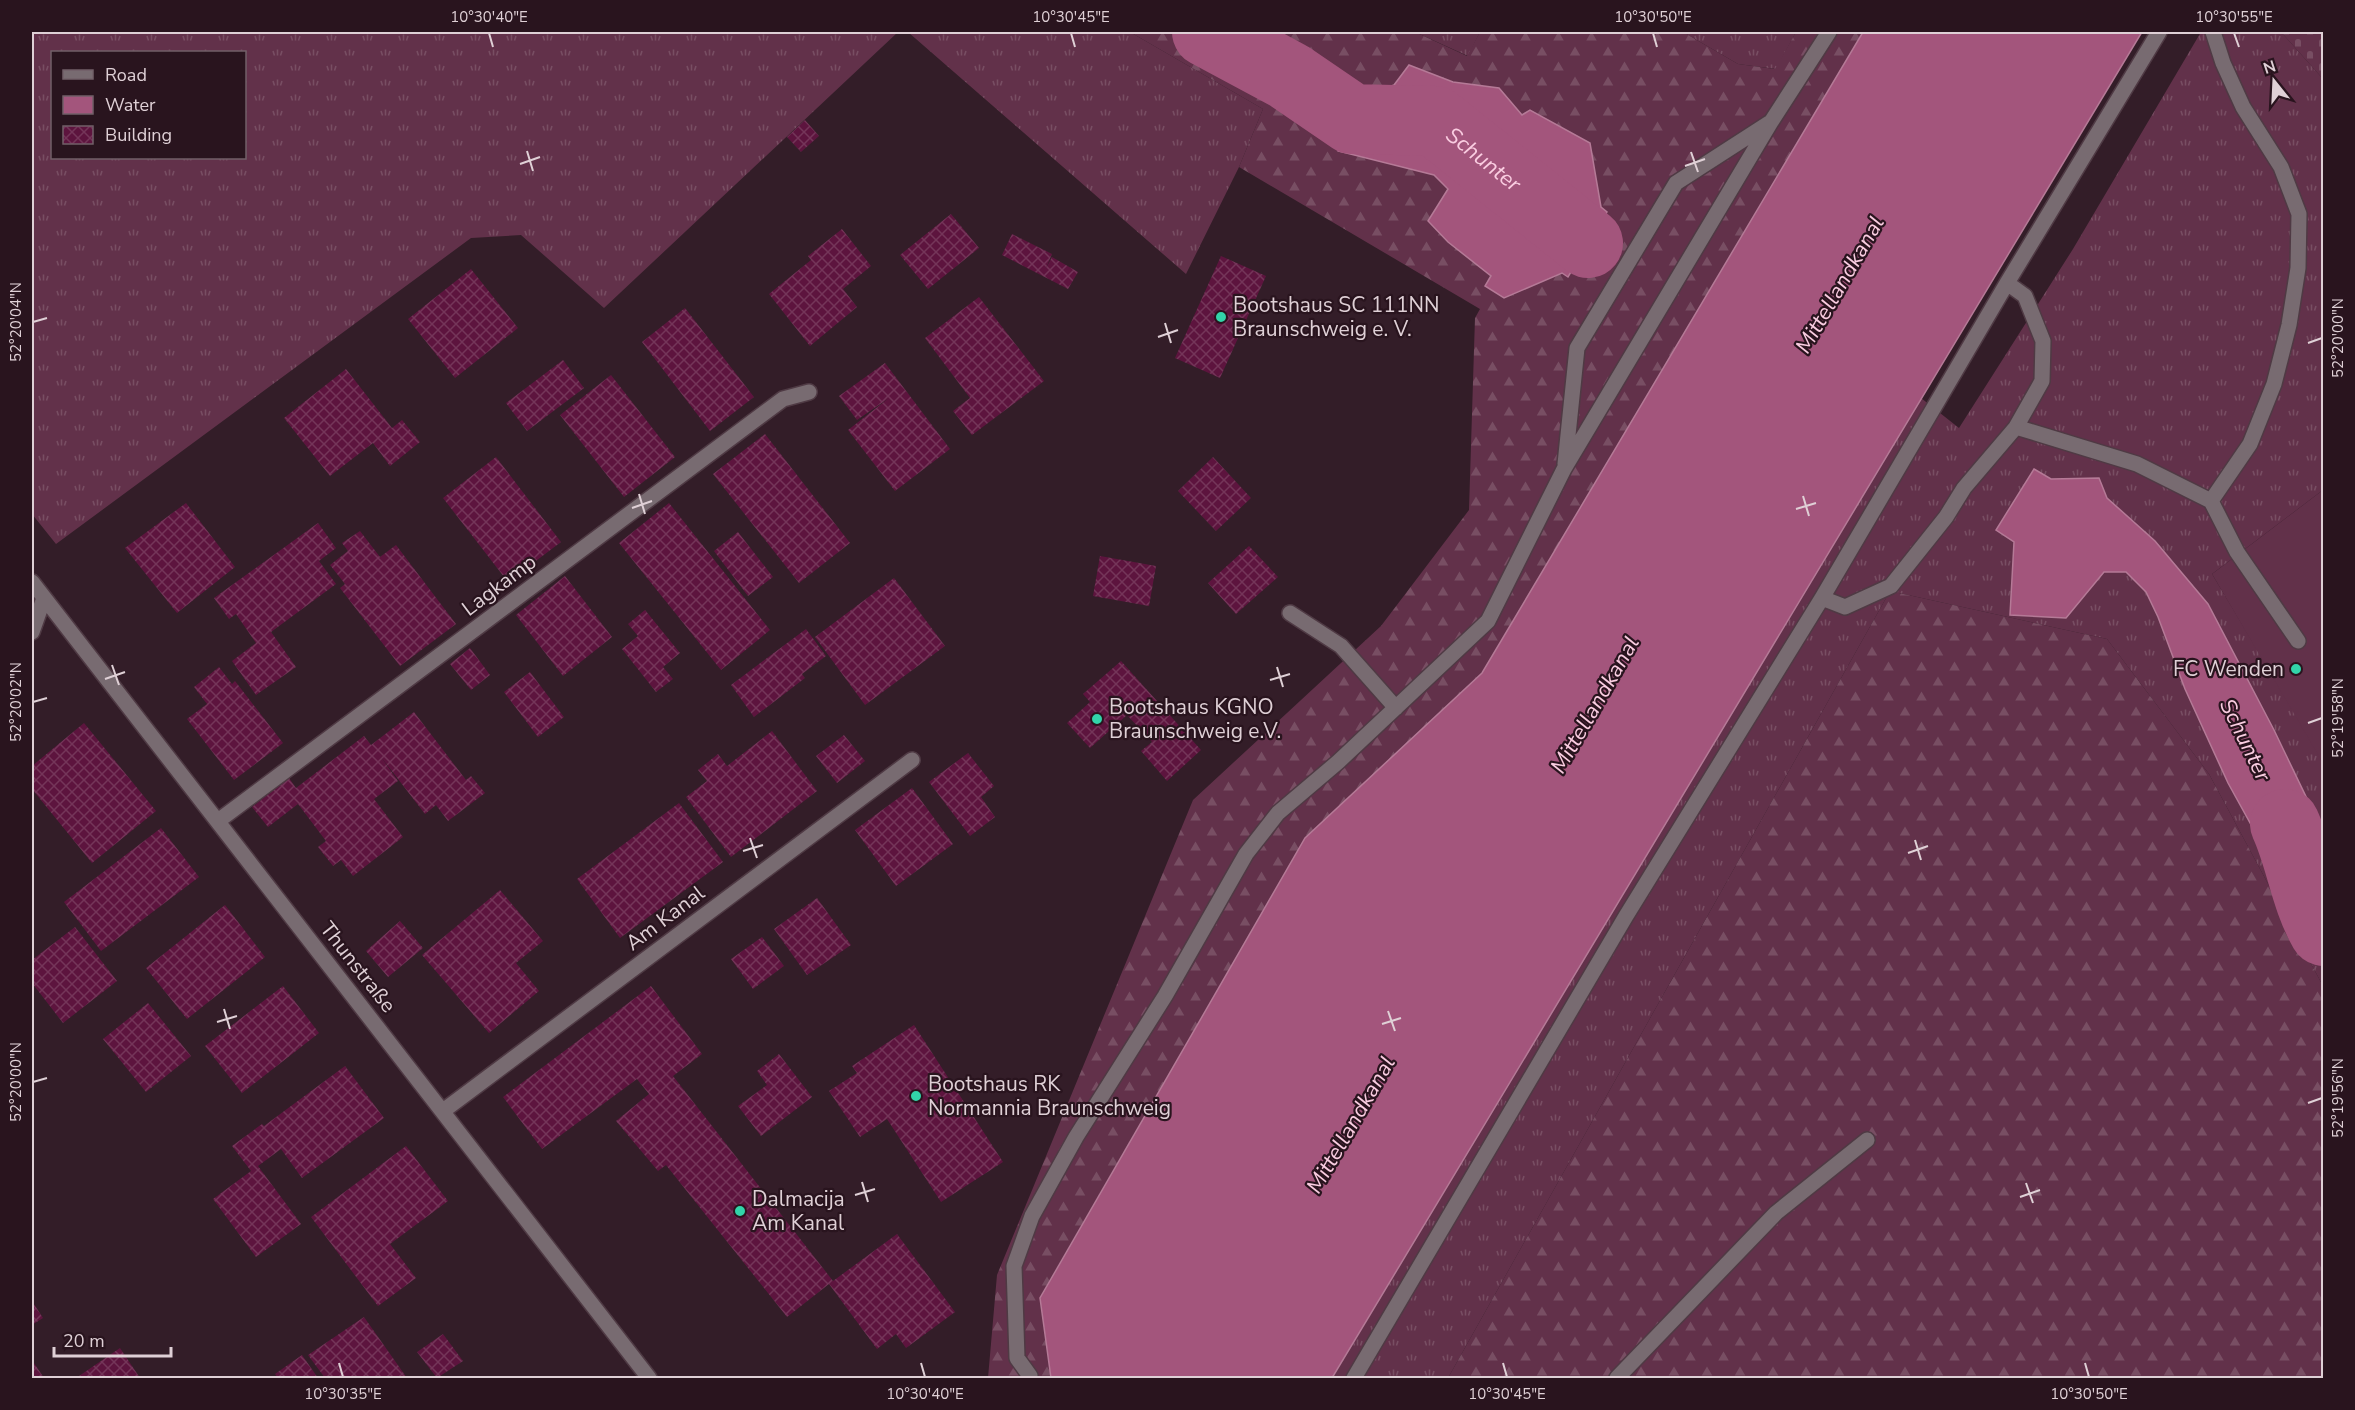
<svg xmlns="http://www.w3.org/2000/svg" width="2355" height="1410" font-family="'Nunito Sans',sans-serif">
<defs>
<pattern id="grass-tufts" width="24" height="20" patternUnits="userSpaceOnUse" patternTransform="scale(1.5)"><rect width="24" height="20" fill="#62314a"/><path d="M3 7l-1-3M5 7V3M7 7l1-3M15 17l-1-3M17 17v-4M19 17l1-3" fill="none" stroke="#784e63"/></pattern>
<pattern id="forest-firs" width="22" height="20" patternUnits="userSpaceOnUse" patternTransform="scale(1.5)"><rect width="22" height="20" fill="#62314a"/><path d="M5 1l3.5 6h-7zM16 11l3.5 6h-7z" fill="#784e63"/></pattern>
<pattern id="cemetery-stones" width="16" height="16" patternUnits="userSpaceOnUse" patternTransform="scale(1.5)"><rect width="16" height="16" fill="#62314a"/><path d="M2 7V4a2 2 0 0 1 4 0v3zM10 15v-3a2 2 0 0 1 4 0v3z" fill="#784e63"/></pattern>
<pattern id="building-cross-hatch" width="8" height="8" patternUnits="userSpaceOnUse" patternTransform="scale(1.5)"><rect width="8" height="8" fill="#5d143e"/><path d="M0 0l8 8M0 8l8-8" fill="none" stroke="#743559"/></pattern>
</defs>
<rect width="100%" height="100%" fill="#331d28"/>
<!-- grass -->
<path fill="url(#grass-tufts)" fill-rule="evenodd" d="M32,32H898L604,308L521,235L471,238L56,544L32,514ZM244,52V158H52V52Z
M908,32H1130L1263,109L1239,167L1186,274Z
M1415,32H1480L1468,56Z
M1683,32H1796L1776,69L1738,64Z
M2201,32H2281L2323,79V490L2212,574L2323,760V986L2209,774L2107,639L1890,591L1448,1378H1332L1921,398L1959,428L2073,249Z"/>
<!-- forest -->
<path fill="url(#forest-firs)" d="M1130,32H1415L1467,56L1480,32H1683L1738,64L1775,69L1796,32H1863L1482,673L1305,838L1040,1297L1051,1378H988L997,1275L1193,800L1381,626L1469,510L1475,318L1480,309L1239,167L1263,109Z
M1890,591L2107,639L2209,774L2323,986V1378H1448Z"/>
<!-- cemetery -->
<path fill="url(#cemetery-stones)" d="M2281,32H2323V79Z"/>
<!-- pitch -->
<path fill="#62314a" d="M2323,490V763L2212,574Z"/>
<!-- water -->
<path fill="#a3557c" stroke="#b57a97" stroke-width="1.5" d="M1863,32H2142L1332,1378H1051L1040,1298L1305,838L1482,673Z
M1409,65L1453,82L1499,88L1522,115L1530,110L1590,143L1601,207L1607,212L1568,277L1562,273L1504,298L1485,286L1491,276L1448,242L1428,221L1448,189L1434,175L1338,151L1339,116L1372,93L1394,85Z
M2034,469L2051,479L2099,478L2107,498L2155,541L2208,604L2274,730L2323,832V902L2316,917L2281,879L2228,783L2185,689L2158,617L2146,592L2126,572H2104L2066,618L2010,615L2014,542L1996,530Z"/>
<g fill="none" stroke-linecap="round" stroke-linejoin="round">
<!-- river -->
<g stroke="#a3557c" stroke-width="70">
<path id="s1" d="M1207,32L1289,76L1352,119L1435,121L1588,243"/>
<path d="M2285,824C2301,859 2305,898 2324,931"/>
</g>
</g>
<!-- building -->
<path fill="url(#building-cross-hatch)" d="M805,120L819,136L801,152L787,137Z
M951,214L979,248L928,289L900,255Z
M842,229L871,266L843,289L857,307L810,346L769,294L811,260L808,256Z
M1012,234L1052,254L1046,268L1052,257L1078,272L1068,289L1002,255Z
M1221,256L1266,276L1220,378L1175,358Z
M471,269L518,328L455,378L408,319Z
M979,297L1044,381L972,435L953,411L970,398L925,338Z
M685,308L754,397L710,431L642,342Z
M563,360L584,388L527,431L506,403Z
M885,363L950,449L895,491L848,430L889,398L857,420L839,396Z
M346,369L392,428L402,420L420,442L390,466L373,443L330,476L284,418Z
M611,375L675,457L624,497L560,415Z
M765,434L850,543L799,583L713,474Z
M496,457L561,542L508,582L443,498Z
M1213,457L1251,498L1216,531L1178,491Z
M186,503L235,567L177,613L125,548Z
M669,503L770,630L721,670L619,543Z
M318,523L336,548L319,561L336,584L271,632L296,667L256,695L232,661L256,643L236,614L229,619L214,598Z
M360,531L380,557L396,545L456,624L400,666L340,588L345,584L330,565L348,551L342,543Z
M738,532L773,577L748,596L714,551Z
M1249,546L1278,577L1236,614L1208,583Z
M1100,556L1156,566L1149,606L1093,596Z
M565,576L612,637L563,676L516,615Z
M894,578L945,646L865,705L815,637Z
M645,610L680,653L663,667L673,679L656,692L622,649L638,636L628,624Z
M806,629L826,656L802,674L805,678L754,717L731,685Z
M470,648L490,675L471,690L450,664Z
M1121,661L1201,750L1167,781L1141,751L1152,742L1127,715L1090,748L1067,723L1090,702L1083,694Z
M219,667L232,684L235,681L283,743L234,780L187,719L207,704L194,687Z
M530,672L564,717L538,737L504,692Z
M414,712L466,780L471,776L485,793L448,821L436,805L425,814L381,757L398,781L374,799L403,837L353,876L341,860L333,866L318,847L326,841L298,804L268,827L252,807L289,778L296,788L364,736L371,745Z
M84,723L156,811L92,863L32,789V766Z
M772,731L817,791L731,857L686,797L707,781L698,770L718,754L727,766Z
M844,735L865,761L837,783L816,756Z
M968,753L994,786L981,797L995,817L970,836L929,782Z
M912,788L953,844L896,886L855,830Z
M679,803L723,862L620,938L577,879Z
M161,828L199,877L101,951L64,902Z
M500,890L543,941L516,963L539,991L489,1033L422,955Z
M817,898L851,945L807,975L774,929Z
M225,905L265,957L187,1019L146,968Z
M400,921L423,948L388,977L366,951Z
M75,927L117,981L63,1023L32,983V960Z
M762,937L784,966L753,989L731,959Z
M283,986L319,1033L242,1093L205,1046Z
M651,986L702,1054L673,1076L833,1281L897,1234L955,1312L906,1348L896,1334L877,1349L829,1284L787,1317L666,1165L658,1171L616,1121L649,1094L637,1079L542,1149L503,1097Z
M148,1003L191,1056L146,1092L103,1039Z
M914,1025L1003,1162L941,1202L887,1119L860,1137L829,1091L857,1073L852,1066Z
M779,1054L812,1097L761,1136L738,1106L767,1085L757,1071Z
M345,1066L384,1118L302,1178L281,1149L258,1166L301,1224L256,1257L213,1199L251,1171L232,1146L262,1124L264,1126Z
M406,1146L448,1201L390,1244L416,1278L378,1306L311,1217Z
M32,1301L43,1318L32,1325Z
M364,1317L407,1378H325L308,1355Z
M443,1334L463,1361L437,1378L417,1352Z
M120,1348L140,1378H81L79,1376Z
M302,1355L318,1378H278L275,1374Z
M32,1360L44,1378H32Z"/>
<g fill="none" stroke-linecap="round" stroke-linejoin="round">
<defs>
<path id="minor" d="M2016,427L2137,464L2211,501L2250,444L2274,384L2289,325L2298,268L2299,214L2281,167L2243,107L2223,63L2213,32
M1565,464L1577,348L1676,183L1769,123
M2211,501L2237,552L2298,641
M32,582L649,1378
M1822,598L1845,607L1891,586L1946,517L1964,488L2016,427L2042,381L2043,341L2025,296L2007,283
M1290,613L1341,646L1396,708
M32,632L44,598
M218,821L783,399L809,392
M443,1111L912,760
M1030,1378V1376L1017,1358L1014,1266L1032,1216L1076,1137L1165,996L1246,854L1278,813L1338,762L1488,621L1564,469L1771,122L1829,32
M1354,1378L1626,916L1822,598L2007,283L2159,32
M1617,1378L1776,1213L1867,1140"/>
</defs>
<!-- minor casing -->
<use href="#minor" stroke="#4f3a44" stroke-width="18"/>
<!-- minor -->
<use href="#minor" stroke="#786b71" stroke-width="15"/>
</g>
<!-- ticks -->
<path fill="none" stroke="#dfd0d6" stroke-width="2" d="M489,33L493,47M1071,33L1075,47M1653,33L1657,47M2234,33L2239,47M527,151L533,171M1691,152L1698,172M520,164L540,157M1685,166L1705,159M33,322L47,318M1165,323L1171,343M1158,337L1178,330M2308,343L2322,338M639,494L645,514M1803,496L1809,516M632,508L652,501M1796,509L1816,503M112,665L119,685M1277,667L1283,687M105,679L125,672M1270,680L1290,674M33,702L47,698M2308,723L2322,718M750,838L757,858M1915,840L1921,860M743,851L763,845M1908,853L1928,846M224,1009L230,1029M1388,1011L1395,1031M217,1022L237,1016M1382,1024L1401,1018M33,1082L47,1078M2308,1103L2322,1098M862,1182L868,1202M2026,1183L2033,1203M855,1195L875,1189M2020,1197L2040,1190M339,1363L343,1377M921,1363L925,1377M1503,1363L1507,1377M2085,1363L2089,1377"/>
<!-- markers -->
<g fill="#32d4a9" stroke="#29141e" stroke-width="2">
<circle cx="1221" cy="317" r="6"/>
<circle cx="2296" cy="669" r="6"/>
<circle cx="1097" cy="719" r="6"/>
<circle cx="916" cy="1096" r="6"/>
<circle cx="740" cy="1211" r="6"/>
</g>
<g text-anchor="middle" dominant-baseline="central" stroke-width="4.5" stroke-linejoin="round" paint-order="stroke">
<!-- poi labels -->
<g font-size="21" fill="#dfd0d6" stroke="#29141e" text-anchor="start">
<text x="1233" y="305">Bootshaus SC 111NN<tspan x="1233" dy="24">Braunschweig e. V.</tspan></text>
<text x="2284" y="669" text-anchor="end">FC Wenden</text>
<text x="1109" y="707">Bootshaus KGNO<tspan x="1109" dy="24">Braunschweig e.V.</tspan></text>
<text x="928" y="1084">Bootshaus RK<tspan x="928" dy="24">Normannia Braunschweig</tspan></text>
<text x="752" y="1199">Dalmacija<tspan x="752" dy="24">Am Kanal</tspan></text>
</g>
<!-- street labels -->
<g font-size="21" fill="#dfd0d6" stroke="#29141e">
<text transform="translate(499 585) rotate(-37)">Lagkamp</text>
<text transform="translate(665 918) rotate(-37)">Am Kanal</text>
<text transform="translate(358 967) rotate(52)">Thunstraße</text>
</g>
<!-- water labels -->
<g font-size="22" font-style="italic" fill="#facde1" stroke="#29141e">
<text stroke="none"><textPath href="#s1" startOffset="314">Schunter</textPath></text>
<text transform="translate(1840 285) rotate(-60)">Mittellandkanal</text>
<text transform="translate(1595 705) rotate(-60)">Mittellandkanal</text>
<text transform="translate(2245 740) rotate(64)">Schunter</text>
<text transform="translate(1351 1125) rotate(-60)">Mittellandkanal</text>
</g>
</g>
<!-- border -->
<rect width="2355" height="1410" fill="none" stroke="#29141e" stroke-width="66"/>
<!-- legend -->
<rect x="51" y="51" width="195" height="108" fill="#29141e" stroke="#725f68" stroke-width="1.5"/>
<rect x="63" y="70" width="30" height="9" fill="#786b71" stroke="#725f68" stroke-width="1.5"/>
<text x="105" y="81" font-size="18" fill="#dfd0d6">Road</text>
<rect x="63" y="96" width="30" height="18" fill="#a3557c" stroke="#725f68" stroke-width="1.5"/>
<text x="105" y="111" font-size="18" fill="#dfd0d6">Water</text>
<rect x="63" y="126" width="30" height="18" fill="url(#building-cross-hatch)" stroke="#725f68" stroke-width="1.5"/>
<text x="105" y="141" font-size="18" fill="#dfd0d6">Building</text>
<!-- north arrow -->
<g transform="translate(2274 81) rotate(342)" stroke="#29141e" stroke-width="4.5" paint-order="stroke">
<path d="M0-4.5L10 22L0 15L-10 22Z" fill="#dfd0d6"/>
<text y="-9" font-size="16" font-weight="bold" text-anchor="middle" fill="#dfd0d6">N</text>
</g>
<!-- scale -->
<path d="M54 1347v9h117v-9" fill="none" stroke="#dfd0d6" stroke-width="3"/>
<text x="63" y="1347" font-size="18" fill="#dfd0d6" stroke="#29141e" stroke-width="4.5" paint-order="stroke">20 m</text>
<rect x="33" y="33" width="2289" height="1344" fill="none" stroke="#dfd0d6" stroke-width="2"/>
<g font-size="15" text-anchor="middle" fill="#dfd0d6">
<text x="489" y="22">10°30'40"E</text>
<text x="1071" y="22">10°30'45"E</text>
<text x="1653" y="22">10°30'50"E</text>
<text x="2234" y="22">10°30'55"E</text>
<text transform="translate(16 322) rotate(-90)" y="5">52°20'04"N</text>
<text transform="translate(2338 338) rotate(-90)" y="5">52°20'00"N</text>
<text transform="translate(16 702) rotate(-90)" y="5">52°20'02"N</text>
<text transform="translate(2338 718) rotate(-90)" y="5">52°19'58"N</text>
<text transform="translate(16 1082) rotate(-90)" y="5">52°20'00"N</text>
<text transform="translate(2338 1098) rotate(-90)" y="5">52°19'56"N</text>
<text x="343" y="1399">10°30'35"E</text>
<text x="925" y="1399">10°30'40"E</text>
<text x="1507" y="1399">10°30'45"E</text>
<text x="2089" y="1399">10°30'50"E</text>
</g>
</svg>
